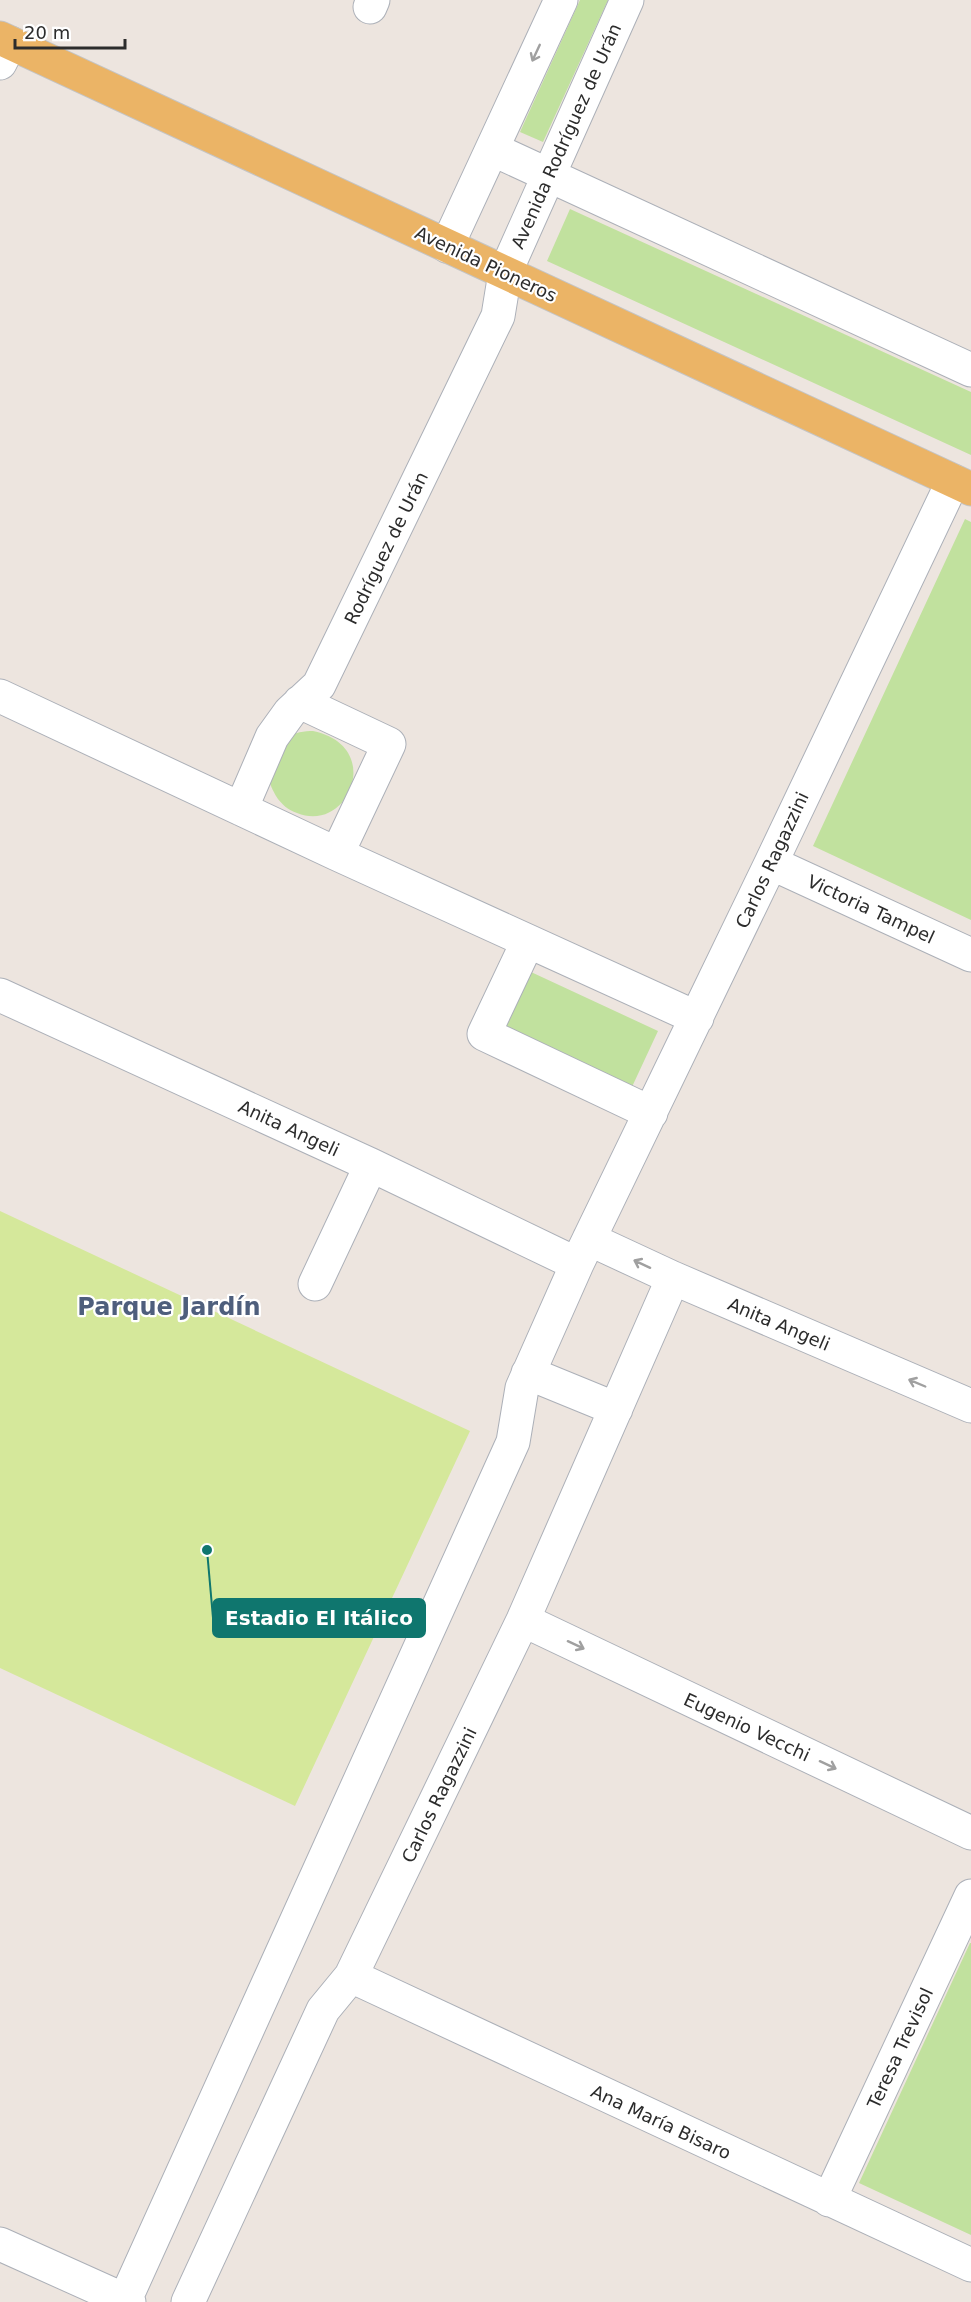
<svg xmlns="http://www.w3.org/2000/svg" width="971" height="2302" font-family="'DejaVu Sans',sans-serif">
<rect width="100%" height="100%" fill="#ede5df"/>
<!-- green -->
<path fill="#c1e19e" d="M580,0H608L543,142L520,132Z
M570,209L971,392V455L547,261Z
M965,519L971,522V920L813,846Z
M313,731C385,746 349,834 297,813C288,810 281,804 276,796C273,790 268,782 269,775C269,770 284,741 287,738C294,732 305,731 313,731Z
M531,972L658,1031L631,1089L504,1030Z
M970,1943H971V2235L859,2183Z"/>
<!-- pitch -->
<path fill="#d5e89b" d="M0,1211L470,1431L295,1806L0,1668Z"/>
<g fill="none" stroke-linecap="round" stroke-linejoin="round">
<defs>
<path id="minor" d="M370,7L373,0
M0,63L10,43
M492,149L971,370
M447,246L561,0
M0,696L337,854L697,1018
M300,702L389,744L337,854
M241,809L272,737L290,712L319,685L498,316L505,273L627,0
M771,863L971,955
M528,941L484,1034L651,1113
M0,995L371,1165L577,1264
M589,1239L673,1278L971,1406
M315,1284L371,1165
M528,1373L616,1409
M523,1620L971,1833
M351,1976L971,2265
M829,2200L971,1896
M0,2244L129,2302
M125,2300L513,1442L522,1388L577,1264L771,863L953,481
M188,2302L323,2010L351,1976L523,1620L673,1278"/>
<path id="major" d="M0,38L971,489"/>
</defs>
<!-- minor casing -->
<use href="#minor" stroke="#acb0b8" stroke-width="35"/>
<!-- major casing -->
<use href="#major" stroke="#c4c4c4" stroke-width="35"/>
<!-- minor -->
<use href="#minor" stroke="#fff" stroke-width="33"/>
<!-- major -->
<use href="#major" stroke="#ebb466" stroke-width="33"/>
</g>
<!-- one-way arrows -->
<defs><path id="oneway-shaft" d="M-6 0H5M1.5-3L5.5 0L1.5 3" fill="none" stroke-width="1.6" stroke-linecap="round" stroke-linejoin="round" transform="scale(1.5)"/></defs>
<g stroke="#a0a0a0">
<use href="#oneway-shaft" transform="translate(536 53) rotate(115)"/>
<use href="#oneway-shaft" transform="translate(642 1264) rotate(-155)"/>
<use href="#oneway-shaft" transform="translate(917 1383) rotate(-157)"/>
<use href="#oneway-shaft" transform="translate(576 1645) rotate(25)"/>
<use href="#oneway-shaft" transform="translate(828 1765) rotate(25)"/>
</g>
<g text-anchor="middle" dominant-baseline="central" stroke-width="4.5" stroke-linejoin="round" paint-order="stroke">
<!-- street labels -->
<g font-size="18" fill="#2c2c2c" stroke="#fff">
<text transform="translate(566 136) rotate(-66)">Avenida Rodríguez de Urán</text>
<text transform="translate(486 264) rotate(25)">Avenida Pioneros</text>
<text transform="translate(386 548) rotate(-64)">Rodríguez de Urán</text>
<text transform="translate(772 860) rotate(-65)">Carlos Ragazzini</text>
<text transform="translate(871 909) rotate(25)">Victoria Tampel</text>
<text transform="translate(289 1128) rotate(25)">Anita Angeli</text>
<text transform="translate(779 1324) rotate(23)">Anita Angeli</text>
<text transform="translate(747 1727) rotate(25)">Eugenio Vecchi</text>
<text transform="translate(439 1795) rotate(-64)">Carlos Ragazzini</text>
<text transform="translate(900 2048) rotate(-65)">Teresa Trevisol</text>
<text transform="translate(661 2122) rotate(25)">Ana María Bisaro</text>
</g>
<!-- district labels -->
<g font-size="24" font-weight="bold" fill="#4e5e7c" stroke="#fff">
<text x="169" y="1307">Parque Jardín</text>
</g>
</g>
<!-- callouts -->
<path fill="none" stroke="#0f766e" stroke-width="2" d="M207 1550L213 1618"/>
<circle fill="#0f766e" stroke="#fff" stroke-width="2" cx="207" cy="1550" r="6"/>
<rect fill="#0f766e" stroke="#0f766e" stroke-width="2" x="213" y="1599" width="212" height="38" rx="6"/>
<g font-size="20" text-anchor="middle" font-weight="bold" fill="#fff">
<text x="319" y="1625">Estadio El Itálico</text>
</g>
<!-- scale -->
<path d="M15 39v9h110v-9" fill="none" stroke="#2c2c2c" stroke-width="3"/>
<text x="24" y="39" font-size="18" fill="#2c2c2c" stroke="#ffffff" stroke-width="4.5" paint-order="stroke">20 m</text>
</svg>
